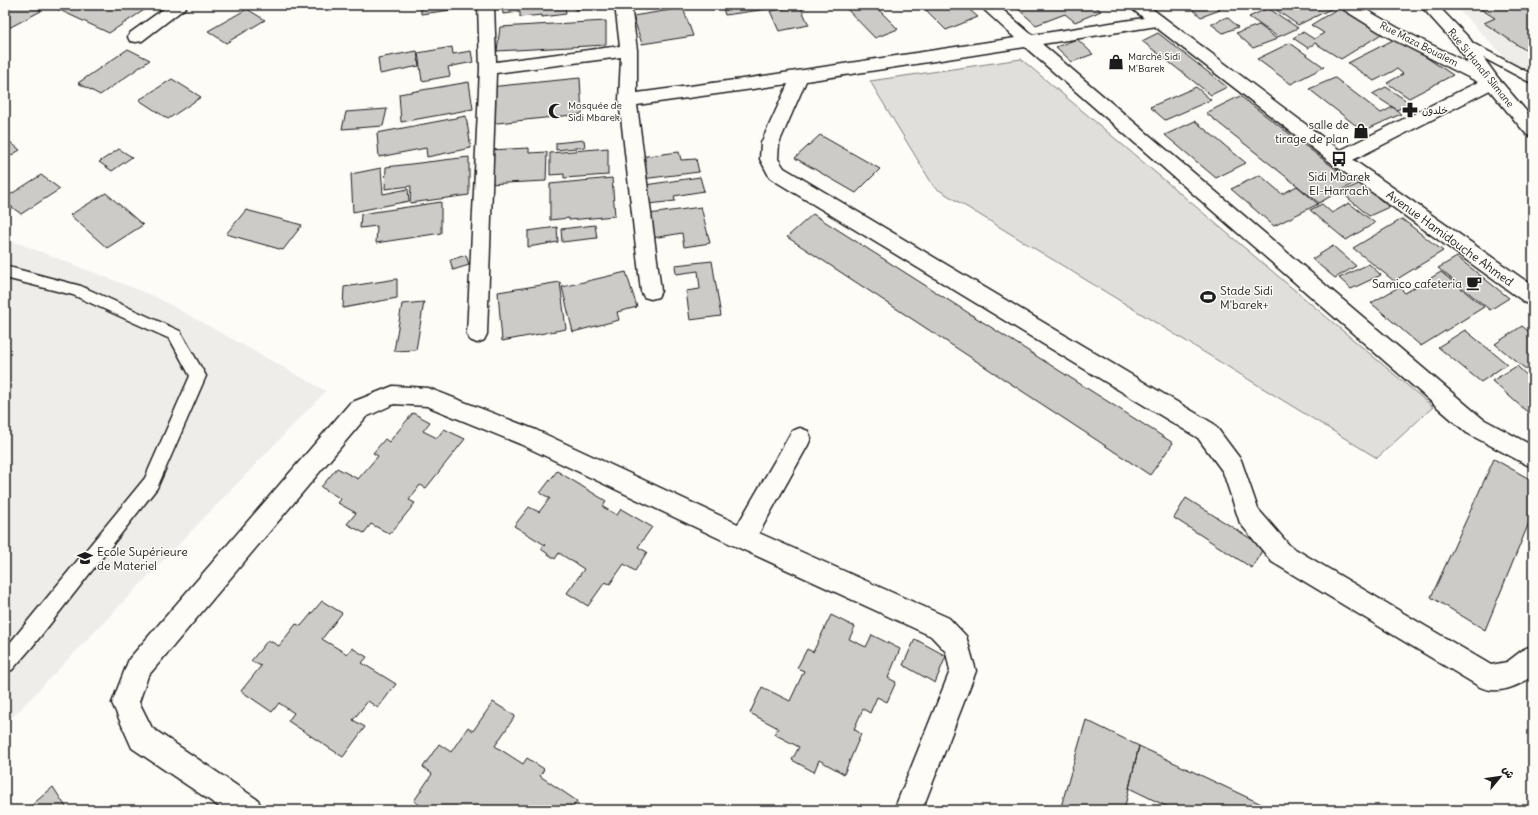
<svg xmlns="http://www.w3.org/2000/svg" width="1538" height="815" font-family="Delius,'Playpen Sans Arabic',sans-serif">
<rect width="100%" height="100%" fill="#fdfcf7"/>
<filter id="ink" filterUnits="userSpaceOnUse"><feTurbulence type="fractalNoise" baseFrequency=".025" numOctaves="2"/><feDisplacementMap in="SourceGraphic" scale="8" xChannelSelector="R" yChannelSelector="G"/><feConvolveMatrix kernelMatrix="1 2 1 2 8 2 1 2 1" color-interpolation-filters="sRGB"/></filter>
<g filter="url(#ink)">
<!-- built -->
<path fill="#eeede9" d="M1454,5H1533V74L1516,69Z
M5,238L154,296L326,391L5,725Z"/>
<!-- green -->
<path fill="#e0dfdb" stroke="#7e7e7c" d="M1021,59L1433,407L1377,458L934,187L870,81Z"/>
<!-- building -->
<path fill="#cccbc8" stroke="#1c1c1c" d="M5,5H33L41,11L5,30V14L7,13L5,11Z
M52,5H152L109,33L51,6Z
M421,5H474V7L421,14Z
M502,5H570L565,6L566,14L542,17V15L520,17V12L503,14Z
M574,5H593L594,8L575,10Z
M722,5H766L768,9L725,15Z
M843,5H874L898,29L875,38Z
M929,5H964L978,17L946,30L923,7Z
M1029,5H1094L1101,11L1075,22L1065,14L1036,25L1018,9Z
M1193,5H1214L1220,10L1201,17L1189,6Z
M1269,5H1335L1337,6L1298,25Z
M1474,5H1533V55L1484,23L1495,18Z
M800,6L809,25L779,31L770,11Z
M1340,7L1383,33L1341,59L1315,43L1308,48L1293,38L1303,32L1314,39L1324,33L1311,25Z
M683,8L693,36L642,44L633,16Z
M1268,8L1298,28L1278,37L1249,17Z
M247,9L265,20L226,43L208,31Z
M1227,17L1238,27L1223,33L1211,24Z
M606,21V45L497,51L500,27Z
M1259,25L1277,39L1253,48L1236,33Z
M1158,33L1227,87L1211,95L1142,41Z
M1397,38L1453,75L1409,98L1387,83L1403,74L1397,69L1374,81L1348,63Z
M1077,39L1093,54L1072,62L1056,47Z
M1290,43L1324,67L1291,84L1257,59Z
M452,47L453,54L471,51L473,62L448,67L450,76L422,81L418,53Z
M128,49L150,60L100,95L78,83Z
M417,51L419,66L380,74L378,58Z
M580,78L582,114L488,124L489,87Z
M1335,78L1381,113L1393,107L1401,114L1363,131L1309,89Z
M172,79L201,97L168,119L139,100Z
M469,82L473,109L401,122L399,94Z
M1196,87L1211,100L1165,120L1150,107Z
M1386,87L1410,103L1397,110L1372,94Z
M1240,96L1354,183L1319,203L1206,113Z
M387,109L383,126L342,129L346,112Z
M466,116L471,148L427,157L426,148L379,157L377,133Z
M1195,121L1246,163L1216,178L1165,135Z
M820,135L880,169L856,193L795,158Z
M5,138L20,150L5,159Z
M584,140L585,147L556,150V143Z
M529,148V153L547,152L546,181L486,184L490,150Z
M608,148V175L564,178V174L550,175V153Z
M119,149L132,157L112,171L99,162Z
M679,152L681,160L696,159L699,172L642,179L639,157Z
M469,157V195L410,203L411,186L385,189L386,167Z
M381,168L383,194L408,189L409,201L353,212L351,174Z
M41,175L60,189L21,214L5,202V198Z
M1260,175L1282,194L1297,186L1318,204L1274,226L1231,189Z
M700,177L704,191L674,196L675,201L649,204L645,185Z
M612,178L615,216L569,220V218L550,220V184Z
M1361,183L1389,207L1369,216L1341,192Z
M106,193L143,225L107,248L70,215Z
M441,202V233L376,243L377,226L360,228L361,214Z
M1349,203L1375,223L1346,240L1310,210L1322,204L1332,213Z
M701,207L710,243L684,247L682,233L653,238L649,214Z
M246,210L302,225L283,250L226,234Z
M813,214L1173,443L1150,475L787,237Z
M1402,219L1443,251L1394,281L1353,248Z
M595,225L597,238L562,242L561,229Z
M557,227L558,242L528,247V231Z
M1333,246L1356,266L1335,278L1312,259Z
M466,255L469,265L453,270L450,260Z
M1457,257L1509,298L1490,310L1438,268Z
M712,261L721,316L690,320L686,291L700,289L698,271L676,274L675,265Z
M1369,264L1381,275L1351,289L1339,278Z
M626,272L637,307L617,312L619,320L573,332L562,287Z
M1441,272L1484,307L1421,346L1371,303L1399,287L1405,293Z
M397,279V298L343,308L344,287Z
M560,282L566,329L502,341L498,292Z
M424,302L416,350L394,351L402,304Z
M1522,326L1533,335V375L1495,344Z
M1465,330L1507,364L1481,382L1438,347Z
M1517,366L1533,381V417L1492,381Z
M413,413L430,422L423,431L437,438L444,429L465,439L426,488L420,485L409,500L415,503L390,534L371,524L364,533L347,524L356,513L338,503L341,499L321,487L337,468L358,479L378,456L373,453L385,439L389,442Z
M1494,459L1533,481V513L1485,630L1431,597Z
M557,471L606,501L603,507L617,515L621,509L652,527L638,547L647,552L635,571L624,564L610,584L605,582L588,606L567,593L584,569L559,553L555,559L541,549L545,545L514,526L529,507L539,512L550,498L540,493Z
M1186,498L1264,547L1252,568L1174,518Z
M322,601L342,613L322,639L347,654L352,648L367,657L362,663L396,684L378,708L368,701L353,720L365,727L343,757L288,721L294,713L279,703L272,712L241,691L261,666L251,661L268,640L279,646L296,624L301,626Z
M831,615L855,627L849,639L866,647L872,635L900,649L888,678L896,682L887,702L877,697L870,713L863,709L854,729L861,734L844,774L819,760L814,772L792,760L799,747L774,734L778,728L750,713L762,687L790,701L804,671L797,668L807,649L813,652Z
M915,639L946,656L935,683L903,665Z
M493,702L515,716L495,746L523,764L527,758L544,769L540,776L577,801L571,810H426L414,801L432,774L423,767L439,744L451,752L468,727L473,731Z
M1086,720L1139,746L1124,810H1060Z
M1139,746L1274,810H1174L1129,788Z
M53,787L68,810H26Z"/>
<g fill="none" stroke-linecap="round" stroke-linejoin="round">
<defs>
<path id="service" d="M1463,38L1533,75V84L1459,45L1457,42L1459,39Z
M5,266L81,286L180,331L206,376L157,488L32,647L12,670L5,672V649L145,478L190,376L170,339L73,295L5,278Z"/>
<path id="minor" d="M169,5H187L185,8L142,41L136,42L130,41L128,37L130,33Z
M478,5H494L496,62L620,46L615,5H631L637,50V93L750,78L1015,38L979,5H997L1032,35L1157,16L1163,17L1165,21L1163,25L1157,26L1042,44L1483,419L1533,446V468L1467,433L1025,47L806,81L779,143L778,159L784,168L1214,424L1241,460L1258,509L1290,546L1491,665L1507,662L1524,649L1533,645V675C1518,687 1498,695 1480,687L1272,562L1240,523L1223,472L1198,438L770,178L760,159L761,143L788,84L637,105L661,291L658,297L651,299L644,297L641,291L619,100L621,57L496,73L487,334L484,340L477,343L470,340L467,334L480,69Z
M1339,5H1358L1398,28L1498,78L1501,82L1498,86L1345,164L1339,166L1333,164L1330,159L1333,154L1478,82L1386,36L1341,8Z
M393,386L428,388L536,430L738,524L792,431L800,428L808,431L811,438L808,445L759,533L949,618L966,636L976,671L922,810H894L950,671L946,652L931,636L735,546L520,444L427,406L394,404L366,417L148,676L139,702L152,728L258,800L262,810H224L132,748L112,703L129,659L350,403Z"/>
<path id="tertiary" d="M1420,5H1437L1469,38L1498,78L1533,119V137L1527,135L1486,86L1457,46Z"/>
<path id="secondary" d="M1129,5H1147L1345,154L1533,286V305L1526,303L1333,164L1131,8Z"/>
</defs>
<!-- service casing -->
<use href="#service" stroke="#1c1c1c" stroke-width="3"/>
<!-- minor casing -->
<use href="#minor" stroke="#1c1c1c" stroke-width="3"/>
<!-- tertiary casing -->
<use href="#tertiary" stroke="#1c1c1c" stroke-width="3"/>
<!-- secondary casing -->
<use href="#secondary" stroke="#1c1c1c" stroke-width="3"/>
<!-- service -->
<use href="#service" fill="#fdfcf7" fill-rule="evenodd"/>
<!-- minor -->
<use href="#minor" fill="#fdfcf7" fill-rule="evenodd"/>
<!-- tertiary -->
<use href="#tertiary" fill="#fdfcf7" fill-rule="evenodd"/>
<!-- secondary -->
<use href="#secondary" fill="#fdfcf7" fill-rule="evenodd"/>
</g>
</g>
<!-- icons -->
<defs>
<symbol id="shop-bare" viewBox="-9 -9 18 18"><path d="M-5-2.5h2.3a2.7 3.5 0 0 1 5.4 0H5L5.5 6h-11ZM-1.5-2.5h3a1.5 2.3 0 0 0-3 0Z" fill="#1c1c1c" stroke="#fdfcf7" stroke-width="2.5" paint-order="stroke"/></symbol>
<symbol id="pharmacy-bare" viewBox="-9 -9 18 18"><path d="M-2-6h4v4h4v4h-4v4h-4v-4h-4v-4h4Z" fill="#1c1c1c" stroke="#fdfcf7" stroke-width="2.5" paint-order="stroke"/></symbol>
<symbol id="mosque-bare" viewBox="-9 -9 18 18"><path d="M3.5-4.9A6 6 0 1 0 3.5 4.9A5 5 0 1 1 3.5-4.9Z" fill="#1c1c1c" stroke="#fdfcf7" stroke-width="2.5" paint-order="stroke"/></symbol>
<symbol id="bus-bare" viewBox="-9 -9 18 18"><path d="M-5-6H5V4H4V6H2V4H-2V6H-4V4H-5ZM-3.5-4V0h7V-4ZM-3.5 1.2v1.5H-2V1.2ZM2 1.2v1.5H3.5V1.2Z" fill="#1c1c1c" stroke="#fdfcf7" stroke-width="2.5" paint-order="stroke"/></symbol>
<symbol id="cafe-bare" viewBox="-9 -9 18 18"><path d="M-5.5-4.5H6V0H3Q3 3.5 0 3.5H-2.5Q-5.5 3.5-5.5 0ZM3-3.2v2h1.7v-2ZM-6 4.5H4V6H-6Z" fill="#1c1c1c" stroke="#fdfcf7" stroke-width="2.5" paint-order="stroke"/></symbol>
<symbol id="stadium-bare" viewBox="-9 -9 18 18"><path d="M0-5a6.5 5 0 1 0 0 10a6.5 5 0 1 0 0-10ZM-3.5-1.8h7v3.6h-7Z" fill="#1c1c1c" stroke="#fdfcf7" stroke-width="2.5" paint-order="stroke"/></symbol>
<symbol id="university-bare" viewBox="-9 -9 18 18"><path d="M0-5L7-2L0 1L-7-2ZM-4 1L0 2.5L4 1V4Q0 6-4 4Z" fill="#1c1c1c" stroke="#fdfcf7" stroke-width="2.5" paint-order="stroke"/></symbol>
</defs>
<g fill-rule="evenodd">
<use href="#shop-bare" x="1105" y="51" width="22" height="22"/>
<use href="#pharmacy-bare" x="1399" y="99" width="22" height="22"/>
<use href="#mosque-bare" x="545" y="100" width="22" height="22"/>
<use href="#shop-bare" x="1350" y="120" width="22" height="22"/>
<use href="#bus-bare" x="1328" y="148" width="22" height="22"/>
<use href="#cafe-bare" x="1463" y="272" width="22" height="22"/>
<use href="#stadium-bare" x="1197" y="286" width="22" height="22"/>
<use href="#university-bare" x="74" y="547" width="22" height="22"/>
</g>
<g text-anchor="middle" dominant-baseline="central" stroke-width="3" stroke-linejoin="round" paint-order="stroke">
<!-- far-street labels -->
<g font-size="10" fill="#1c1c1c" stroke="#fdfcf7">
<text transform="translate(1419 44) rotate(27)">Rue Maza Boualem</text>
<text transform="translate(1481 68) rotate(51)">Rue Si Hanafi Slimane</text>
</g>
<!-- far-poi labels -->
<g font-size="10" fill="#1c1c1c" stroke="#fdfcf7" text-anchor="start">
<text x="1128" y="56">Marché Sidi<tspan x="1128" dy="12">M'Barek</tspan></text>
<text x="568" y="105">Mosquée de<tspan x="568" dy="12">Sidi Mbarek</tspan></text>
<text x="1422" y="110">خلدون</text>
</g>
<!-- poi labels -->
<g font-size="12" fill="#1c1c1c" stroke="#fdfcf7" text-anchor="end">
<text x="1349" y="124">salle de<tspan x="1349" dy="14">tirage de plan</tspan></text>
<text x="1339" y="176" text-anchor="middle">Sidi Mbarek<tspan x="1339" dy="14">El-Harrach</tspan></text>
<text x="1462" y="283">Samico cafeteria</text>
<text x="1220" y="290" text-anchor="start">Stade Sidi<tspan x="1220" dy="14">M'barek+</tspan></text>
<text x="97" y="551" text-anchor="start">Ecole Supérieure<tspan x="97" dy="14">de Materiel</tspan></text>
</g>
<!-- street labels -->
<g font-size="12" fill="#1c1c1c" stroke="#fdfcf7">
<text transform="translate(1450 238) rotate(36)">Avenue Hamidouche Ahmed</text>
</g>
</g>
<!-- margin -->
<rect width="1538" height="815" fill="none" stroke="#fdfcf7" stroke-width="20"/>
<rect x="10" y="10" width="1518" height="795" fill="none" stroke="#1c1c1c" stroke-width="1.5" filter="url(#ink)"/>
<!-- north arrow -->
<g transform="translate(1500 777) rotate(61)" stroke="#fdfcf7" stroke-width="3" paint-order="stroke">
<path d="M0-3L7 15L0 10L-7 15Z" fill="#1c1c1c"/>
<text y="-6" font-size="11" font-weight="bold" text-anchor="middle" fill="#1c1c1c">ش</text>
</g>
</svg>
